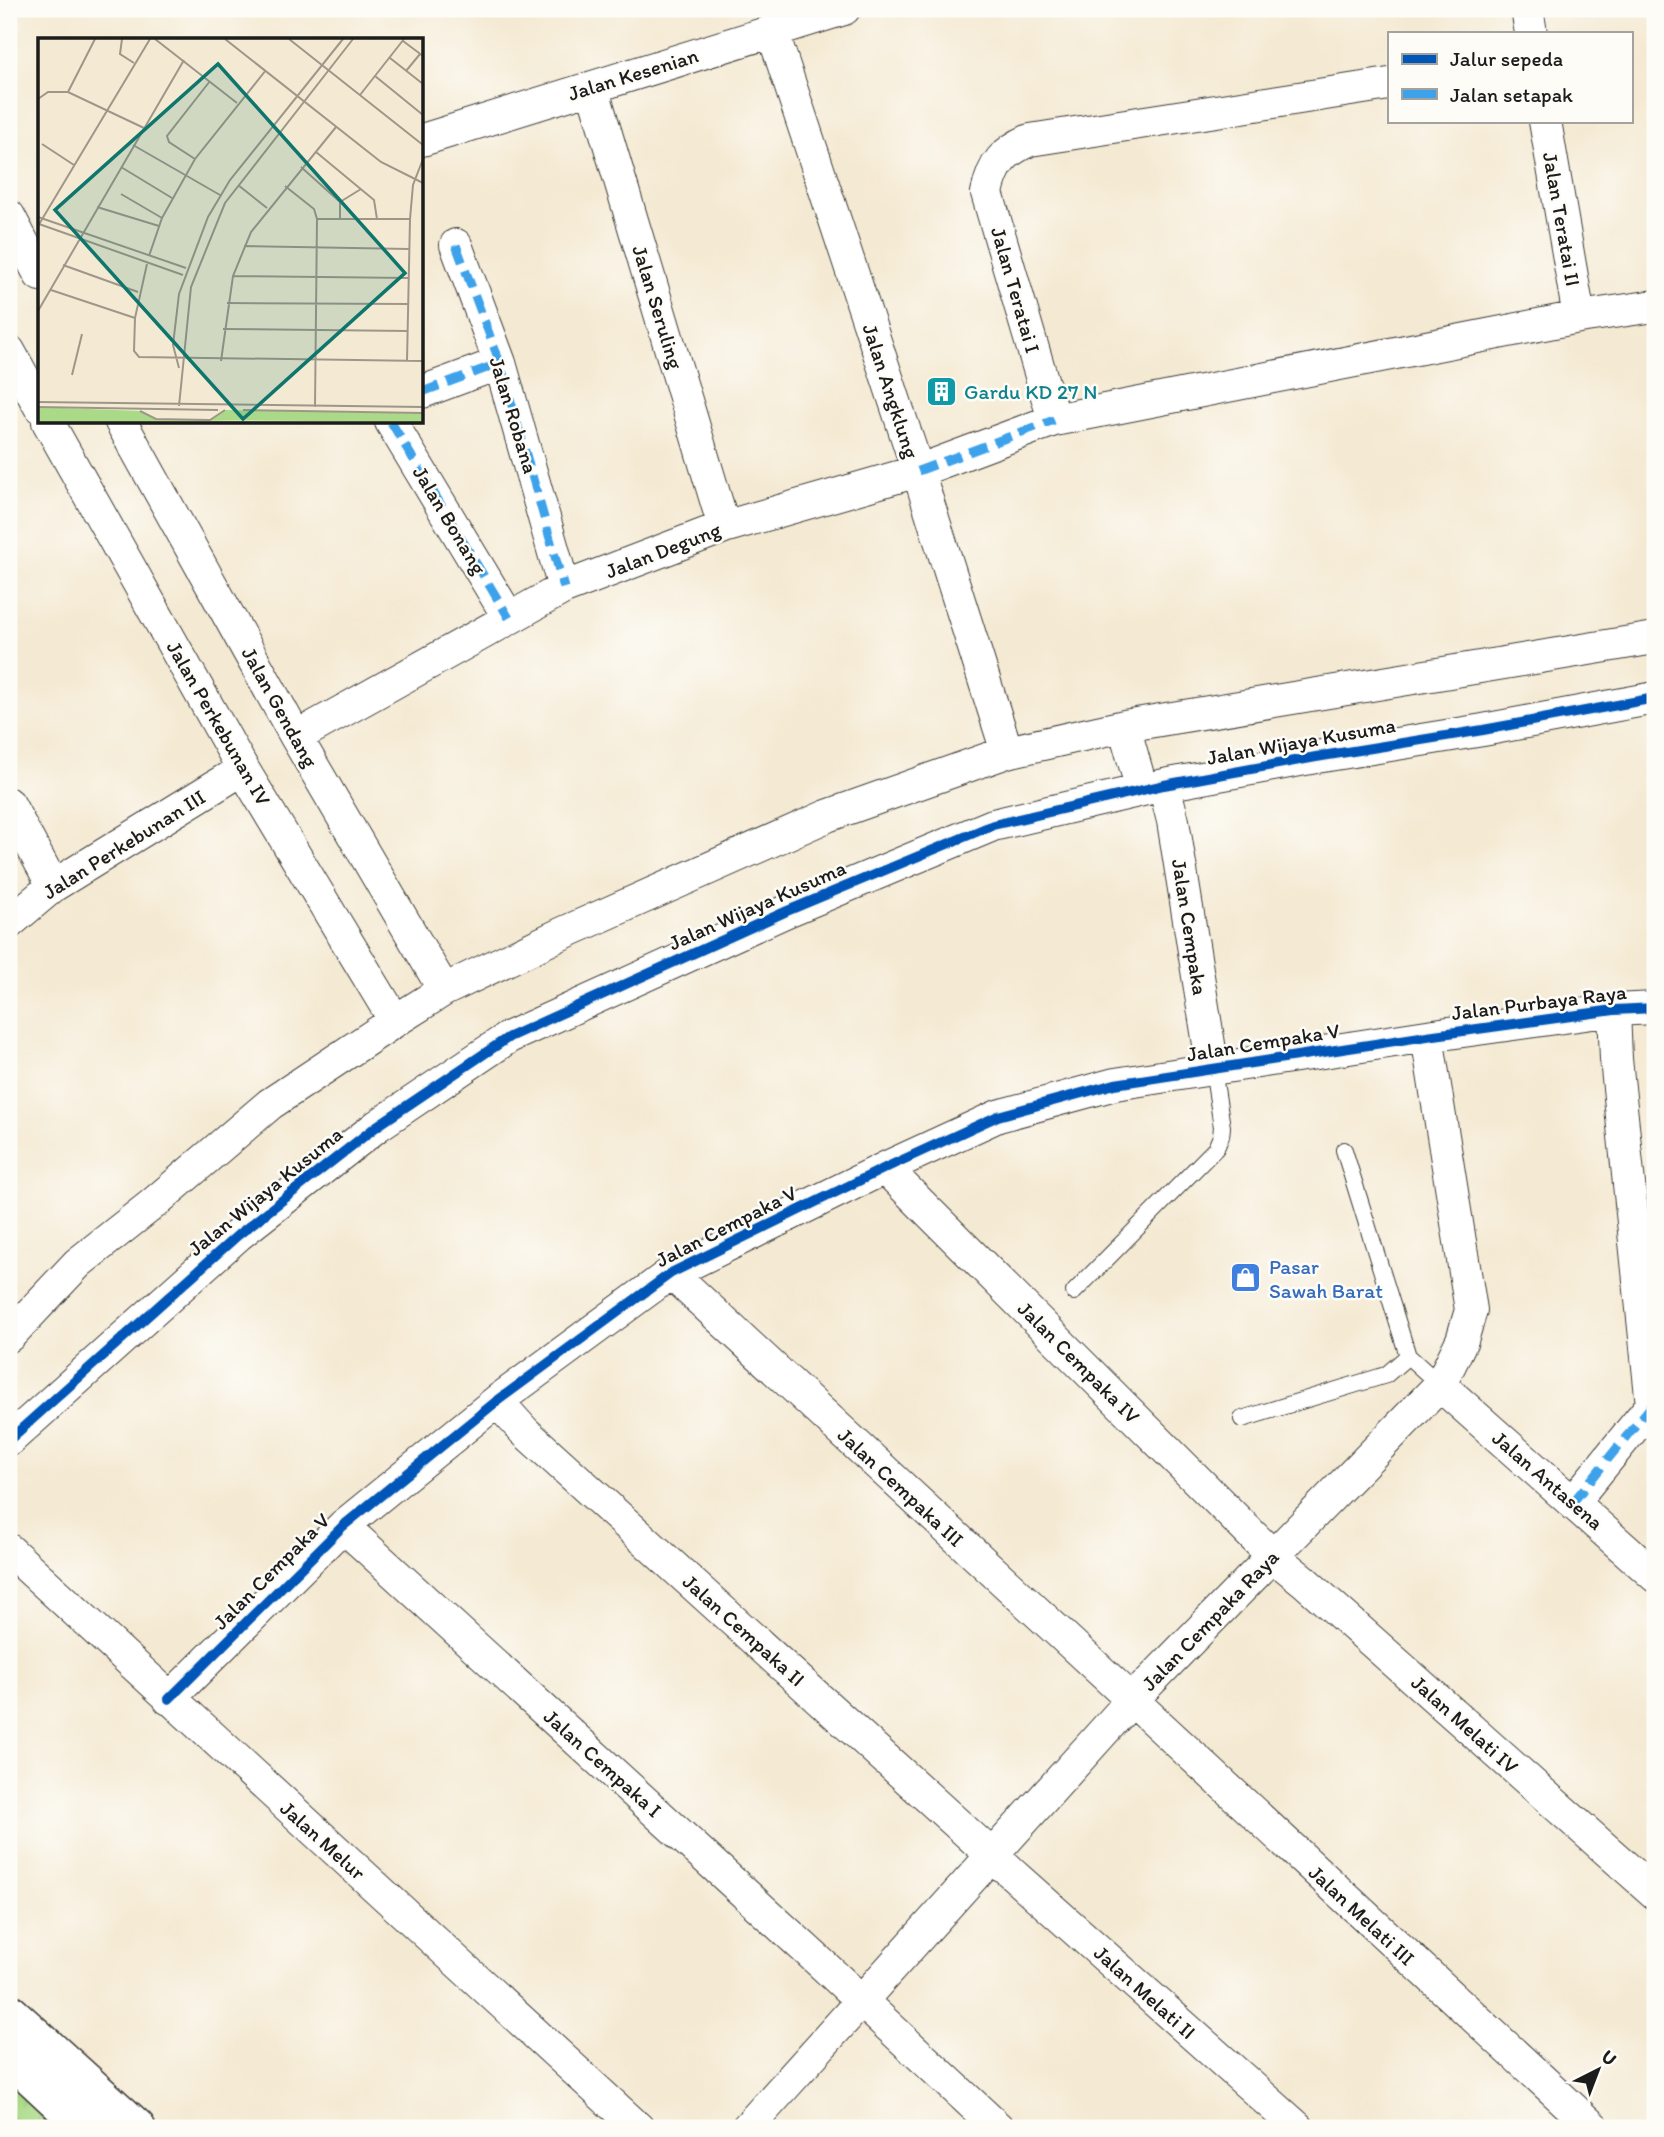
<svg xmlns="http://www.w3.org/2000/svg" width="1664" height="2137" font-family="Itim,sans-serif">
<defs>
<pattern id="park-crowns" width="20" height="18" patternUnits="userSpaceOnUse" patternTransform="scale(1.75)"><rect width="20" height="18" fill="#aada88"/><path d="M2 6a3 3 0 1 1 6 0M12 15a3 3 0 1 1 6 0" fill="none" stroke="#92ba75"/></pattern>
</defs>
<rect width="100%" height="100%" fill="#fdfcf7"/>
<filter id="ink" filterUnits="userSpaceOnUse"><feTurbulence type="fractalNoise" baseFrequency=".0143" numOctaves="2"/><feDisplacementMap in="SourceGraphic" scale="14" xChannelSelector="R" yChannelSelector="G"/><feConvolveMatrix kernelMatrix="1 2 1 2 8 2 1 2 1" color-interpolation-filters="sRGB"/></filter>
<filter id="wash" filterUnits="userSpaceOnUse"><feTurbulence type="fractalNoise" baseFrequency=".00686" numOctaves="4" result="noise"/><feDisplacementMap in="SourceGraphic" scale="28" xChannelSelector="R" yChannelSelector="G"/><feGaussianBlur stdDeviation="1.57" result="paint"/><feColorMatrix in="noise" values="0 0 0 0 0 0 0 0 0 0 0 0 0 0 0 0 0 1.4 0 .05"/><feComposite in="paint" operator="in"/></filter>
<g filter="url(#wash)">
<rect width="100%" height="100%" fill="#f4e9d2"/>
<!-- park -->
<path fill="url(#park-crowns)" stroke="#637b52" stroke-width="2" d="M9,2055L87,2128H9Z"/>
</g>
<g filter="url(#ink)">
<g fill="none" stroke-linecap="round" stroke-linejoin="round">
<defs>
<path id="lane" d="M1344,1150L1408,1356L1440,1385
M1074,1292L1216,1148L1221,1136L1222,1127L1213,1069
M1242,1419L1386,1375L1408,1356"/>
<path id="street" d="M1527,9L1531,33
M772,30L918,471L1007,752
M592,87L724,527
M1545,121L1579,317
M422,140L844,9
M9,216L40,275
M456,245L500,363L564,588
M9,351L40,407
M422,392L500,363
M1054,420L987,193C993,164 1004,151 1030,140L1389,84
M48,422L243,769L395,1021
M121,422L296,737L444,990
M391,422L509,618
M1124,726L1142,790
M296,737L564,588L724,527L918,471L1054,420L1579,317L1655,306
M1164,785L1173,821L1213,1069
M9,804L53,886
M9,923L53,886L243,769
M885,1168L1273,1556L1305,1582L1655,1893
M671,1273L1594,2128
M9,1336L78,1263L154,1203L270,1104L395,1021L444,990L561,934L827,816L1007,752L1124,726L1655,638
M1440,1385L1655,1576
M497,1401L524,1431L1017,1878L1298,2128
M9,1440L238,1235L377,1126L509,1037L787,911L993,825L1164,785L1316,757L1483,730L1655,698
M1573,1502L1652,1405L1616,1059L1614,1010
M343,1526L823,1965L998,2128
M9,1550L638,2128
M169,1699L343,1526L497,1401L671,1273L885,1168L998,1116L1115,1084L1427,1036L1614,1010L1655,1008
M747,2128L1131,1701L1440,1385L1462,1340L1471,1310L1427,1036"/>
<path id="primary" d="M9,2013L136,2128
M9,2055L87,2128"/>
</defs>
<!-- lane casing -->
<use href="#lane" stroke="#3c3b37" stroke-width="18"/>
<!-- street casing -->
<use href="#street" stroke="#3c3b37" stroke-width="34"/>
<!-- primary casing -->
<use href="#primary" stroke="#3c3b37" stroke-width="41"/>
<!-- lane -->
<use href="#lane" stroke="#fff" stroke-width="16"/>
<!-- street -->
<use href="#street" stroke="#fff" stroke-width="32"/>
<!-- primary -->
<use href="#primary" stroke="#fff" stroke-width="38"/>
<!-- quiet -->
<path stroke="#3da2ea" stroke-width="9" stroke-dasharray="18 9" stroke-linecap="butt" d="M456,245L500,363L564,588
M422,392L500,363
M391,422L509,618
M918,471L1054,420
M1573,1502L1652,1405"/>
<defs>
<path id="cycleway" d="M9,1440L238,1235L377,1126L509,1037L787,911L993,825L1164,785L1316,757L1483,730L1655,698
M169,1699L343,1526L497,1401L671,1273L885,1168L998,1116L1115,1084L1427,1036L1614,1010L1655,1008"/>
</defs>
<!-- cycleway casing -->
<use href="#cycleway" stroke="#fdfcf7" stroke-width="15"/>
<!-- cycleway -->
<use href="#cycleway" stroke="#0057b8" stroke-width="10"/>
</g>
</g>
<!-- icons -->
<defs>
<symbol id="building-square" viewBox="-11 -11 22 22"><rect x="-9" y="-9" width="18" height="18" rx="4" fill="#0f9aa8" stroke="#fdfcf7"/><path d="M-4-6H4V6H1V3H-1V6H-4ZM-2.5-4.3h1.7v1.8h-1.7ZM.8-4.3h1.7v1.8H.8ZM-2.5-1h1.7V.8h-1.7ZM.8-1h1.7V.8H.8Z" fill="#fff"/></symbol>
<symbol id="shop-square" viewBox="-11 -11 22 22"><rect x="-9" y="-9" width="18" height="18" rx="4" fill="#3f7fe0" stroke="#fdfcf7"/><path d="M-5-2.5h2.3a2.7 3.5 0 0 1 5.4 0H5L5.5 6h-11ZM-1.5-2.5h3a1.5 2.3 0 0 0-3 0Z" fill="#fff"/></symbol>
</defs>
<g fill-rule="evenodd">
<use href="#building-square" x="924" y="374" width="35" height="35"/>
<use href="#shop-square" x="1228" y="1260" width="35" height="35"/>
</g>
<g text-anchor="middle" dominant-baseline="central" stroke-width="5" stroke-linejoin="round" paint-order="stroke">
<!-- street labels -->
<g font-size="21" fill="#1c1c1c" stroke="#fdfcf7">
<text transform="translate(633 74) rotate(-17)">Jalan Kesenian</text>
<text transform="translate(1562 219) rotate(80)">Jalan Teratai II</text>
<text transform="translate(1016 290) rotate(74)">Jalan Teratai I</text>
<text transform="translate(658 307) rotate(73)">Jalan Seruling</text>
<text transform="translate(891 391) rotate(72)">Jalan Angklung</text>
<text transform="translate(514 415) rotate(73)">Jalan Robana</text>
<text transform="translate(450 520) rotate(59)">Jalan Bonang</text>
<text transform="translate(663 550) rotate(-21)">Jalan Degung</text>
<text transform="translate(280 707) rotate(61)">Jalan Gendang</text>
<text transform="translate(219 723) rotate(60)">Jalan Perkebunan IV</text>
<text transform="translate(1301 741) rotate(-10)">Jalan Wijaya Kusuma</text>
<text transform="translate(124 844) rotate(-32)">Jalan Perkebunan III</text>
<text transform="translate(757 905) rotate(-24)">Jalan Wijaya Kusuma</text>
<text transform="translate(1190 927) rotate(81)">Jalan Cempaka</text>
<text transform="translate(1539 1002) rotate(-7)">Jalan Purbaya Raya</text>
<text transform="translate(1263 1042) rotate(-9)">Jalan Cempaka V</text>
<text transform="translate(265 1191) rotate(-39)">Jalan Wijaya Kusuma</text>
<text transform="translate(726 1226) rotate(-27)">Jalan Cempaka V</text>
<text transform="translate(1079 1362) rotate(45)">Jalan Cempaka IV</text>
<text transform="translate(1548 1480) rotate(41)">Jalan Antasena</text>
<text transform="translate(901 1487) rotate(43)">Jalan Cempaka III</text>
<text transform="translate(271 1571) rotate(-45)">Jalan Cempaka V</text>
<text transform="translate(1210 1620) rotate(-46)">Jalan Cempaka Raya</text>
<text transform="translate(744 1630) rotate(42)">Jalan Cempaka II</text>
<text transform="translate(1465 1724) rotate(42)">Jalan Melati IV</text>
<text transform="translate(603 1763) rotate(42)">Jalan Cempaka I</text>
<text transform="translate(323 1840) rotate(42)">Jalan Melur</text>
<text transform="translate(1362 1915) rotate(43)">Jalan Melati III</text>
<text transform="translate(1145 1992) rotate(42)">Jalan Melati II</text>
</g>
<!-- culture labels -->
<g font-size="21" fill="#0d838f" stroke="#fdfcf7" text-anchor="start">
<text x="964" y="391">Gardu KD 27 N</text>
</g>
<!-- shop labels -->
<g font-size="21" fill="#366cbe" stroke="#fdfcf7" text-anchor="start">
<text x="1269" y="1266">Pasar<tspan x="1269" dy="24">Sawah Barat</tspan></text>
</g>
</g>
<!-- overview -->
<g transform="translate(38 38)">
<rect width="385" height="385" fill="#f4e9d2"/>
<path d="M0,369L102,373L118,381L255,384H0Z" fill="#aada88"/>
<path d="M187,372L385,375V384L172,382Z" fill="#aada88"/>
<path fill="none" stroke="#9e9789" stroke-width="2" d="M84,1L82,16L96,25M117,1L199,65M187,1L343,124L385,145M251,1L385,107M365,3L385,18M352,20L385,46M368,33L382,16M337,38L385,77M30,54L57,1M322,57L366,1M0,61L10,54H30L106,90M4,106L36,127M95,107L182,157M278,114L336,162L339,181M157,121L131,104L129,98L172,43M83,129L134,160M263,129L302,164V181M200,147L229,170M247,148L276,171L279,181L277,369M83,156L124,180M302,164L323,151M59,169L121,188M0,179L148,230M279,181H372M1,186L145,237M0,188L112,1M206,208L371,211M111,218L124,180L157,121L228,32M109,226L97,280L96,313L101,319L385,323M25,227L100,254M195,238L371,240M13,252L97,280M189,265L370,266M0,273L146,22M185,291L370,293M183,323L195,238L213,194L298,89M369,323L372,181L375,147L385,121M141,330L135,307L141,256L170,179L192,142L305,1M34,337L44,296M0,364L385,369M141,368L153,249L187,165L315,1M0,369L180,372M205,372L385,375M102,373L118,381L172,382L187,372"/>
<path fill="#0f766e" fill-opacity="0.15" stroke="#0f766e" stroke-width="3.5" d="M180,26L367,235L205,381L17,172Z"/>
<rect width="385" height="385" fill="none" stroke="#1c1c1c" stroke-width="3.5"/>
</g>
<!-- margin -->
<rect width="1664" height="2137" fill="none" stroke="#fdfcf7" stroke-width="35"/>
<!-- legend -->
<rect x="1388" y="32" width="245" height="91" fill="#fdfcf7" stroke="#a3a29f" stroke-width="2"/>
<rect x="1402" y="54" width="35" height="10" fill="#0057b8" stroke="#a3a29f" stroke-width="2"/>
<text x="1450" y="66" font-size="21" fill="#1c1c1c">Jalur sepeda</text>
<rect x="1402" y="89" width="35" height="10" fill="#3da2ea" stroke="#a3a29f" stroke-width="2"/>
<text x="1450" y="102" font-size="21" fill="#1c1c1c">Jalan setapak</text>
<!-- north arrow -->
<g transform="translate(1598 2070) rotate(42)" stroke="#fdfcf7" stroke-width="5" paint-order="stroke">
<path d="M0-5L12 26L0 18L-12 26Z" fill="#1c1c1c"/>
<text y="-10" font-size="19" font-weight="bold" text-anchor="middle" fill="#1c1c1c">U</text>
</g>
</svg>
